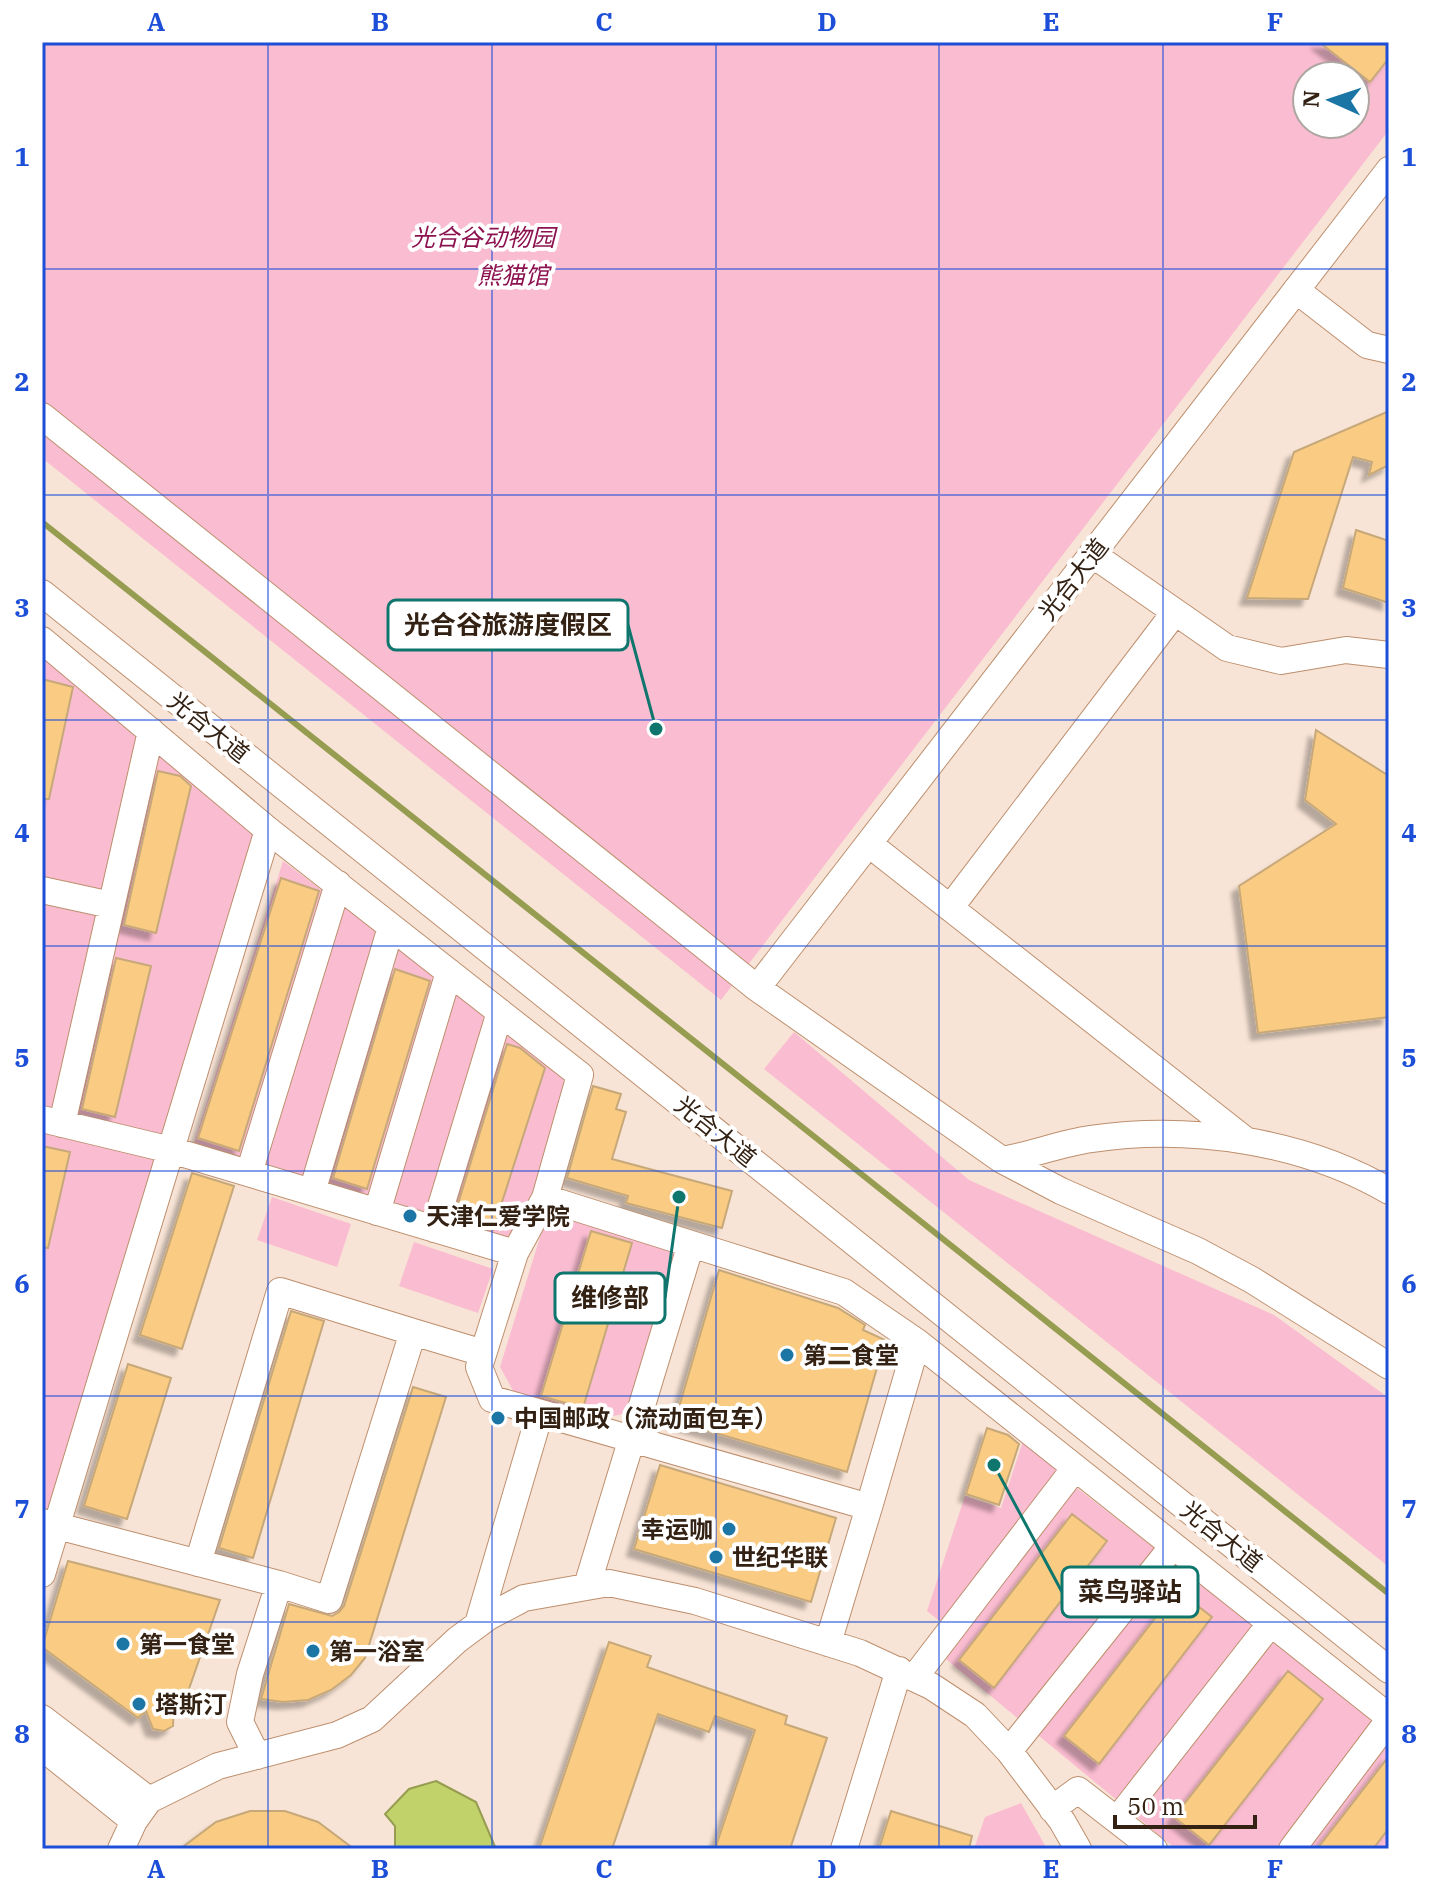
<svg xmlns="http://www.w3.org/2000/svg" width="1431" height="1891" font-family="'IBM Plex Serif','Noto Sans SC',serif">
<defs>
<filter id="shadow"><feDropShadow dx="-7" dy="7" stdDeviation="2" flood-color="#0004"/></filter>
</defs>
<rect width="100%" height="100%" fill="#f8e4d6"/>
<!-- green -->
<path fill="#fabcd0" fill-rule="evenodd" d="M42,42H1389V130L721,1000L42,458ZM1307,76H1355V124H1307Z
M42,655L256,830L49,1513L42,1511Z
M283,861L573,1079L539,1197L508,1242L193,1147Z
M794,1032L969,1180L1274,1315L1389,1398V1567L764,1069Z
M272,1197L351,1224L337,1267L257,1240Z
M558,1215L678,1249L631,1412L605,1418L515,1394L500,1367L544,1224Z
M414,1242L493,1269L478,1313L399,1286Z
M1023,1441L1061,1474L946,1626L927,1611L965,1496L1001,1508Z
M1073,1485L1389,1730V1849H1176L941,1655Z
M1021,1803L1047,1849H974L985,1817Z"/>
<!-- water -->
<path fill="#c1d26a" stroke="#969d50" stroke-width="2" d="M436,1781L476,1802L496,1849H395V1826L385,1814L409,1789Z"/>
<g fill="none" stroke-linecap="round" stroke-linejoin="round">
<!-- stream -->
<path stroke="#969d50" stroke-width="6" d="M42,522L1389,1594"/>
</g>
<!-- building -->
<path fill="#facb83" stroke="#c7a879" stroke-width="2" filter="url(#shadow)" d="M1319,42H1389V58L1370,82Z
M1389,411V465L1369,475L1372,462L1353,457L1308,599L1247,598L1294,452Z
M1356,530L1389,541V603L1343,588Z
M42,679L73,687L49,799H42Z
M1316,730L1389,776V1017L1258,1033L1239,886L1336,824L1305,800Z
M158,771L180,776L191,786L156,933L124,925Z
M281,878L319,891L239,1151L198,1138Z
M116,958L151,966L115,1117L82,1109Z
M395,969L430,981L367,1189L333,1178Z
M507,1044L520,1048L545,1068L493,1230L454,1217Z
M593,1086L621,1094L616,1109L626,1112L612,1159L732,1191L722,1228L626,1203L628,1196L567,1178Z
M42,1146L70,1152L48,1248L42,1247Z
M192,1173L234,1186L182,1349L140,1335Z
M591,1231L632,1243L583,1408L541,1396Z
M719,1270L838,1308L865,1325L863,1330L885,1340L847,1472L675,1421Z
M291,1311L324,1321L253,1558L219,1548Z
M128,1364L171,1378L127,1519L84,1506Z
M413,1387L446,1397L365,1658L351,1675L331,1690L308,1700L283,1702L261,1699L289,1604L332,1616L339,1612L344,1606Z
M987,1428L1008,1435L1019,1444L999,1505L966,1494Z
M660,1465L836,1518L811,1602L634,1549Z
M1072,1514L1107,1541L994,1688L959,1660Z
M68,1561L220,1600L183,1706L174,1705L173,1726L164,1731L153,1729L146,1711L138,1718L42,1647Z
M1177,1590L1212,1617L1099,1764L1064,1736Z
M609,1642L651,1656L647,1667L787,1716L785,1724L827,1738L790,1849H715L755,1730L715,1716L709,1732L658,1714L612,1849H539Z
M1288,1671L1323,1699L1209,1845L1174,1817Z
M1389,1756V1828L1373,1849H1317Z
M250,1811H285L318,1822L354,1849H180L216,1822Z
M891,1811L972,1836L969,1849H879Z"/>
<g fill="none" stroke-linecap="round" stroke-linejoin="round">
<defs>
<path id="minor" d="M1296,290L1367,345L1389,350
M42,416L757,988L1002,1160L1061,1191L1198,1251L1252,1280L1389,1366
M1092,554L1227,648L1281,661L1346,650L1389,655
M42,593L1389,1670
M42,640L268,830L580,1075L545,1198
M869,844L1244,1139
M42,890L111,905
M950,908L1175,612
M757,988L1389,170
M42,1119L171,1150L515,1253L479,1367L492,1399L869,1507L828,1643
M62,1124L151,731
M1002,1160C1032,1155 1061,1143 1091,1139C1190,1124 1303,1141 1389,1191
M249,1173L338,884
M312,1192L391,927
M377,1212L449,972
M434,1229L500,1012
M691,1244L844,1292L917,1342L869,1507
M515,1253L545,1198L691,1244L587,1586
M917,1342L1389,1717
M42,1522L279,1584L250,1674L240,1722L257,1756
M198,1563L280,1291L413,1332
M42,1574L268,830
M279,1584L329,1600L413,1332L483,1353
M478,1624L540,1413
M914,1678L1075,1468
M42,1718L149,1800
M42,1747L134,1821
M1009,1751L1173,1546
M1052,1809L1078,1790L1154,1849
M1117,1820L1271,1623
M121,1849L134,1821L149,1800L218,1766L337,1735L372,1719L457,1640L488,1617L524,1598L609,1583L695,1601L860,1653L931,1686L975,1715L1009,1751L1062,1821L1078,1849
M844,1849L899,1670
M1292,1849L1389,1720"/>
</defs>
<!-- minor casing -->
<use href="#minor" stroke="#bd8f6e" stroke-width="28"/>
<!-- minor -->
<use href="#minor" stroke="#fff" stroke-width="26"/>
</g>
<!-- grid -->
<path fill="none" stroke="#1d4ed8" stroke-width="2" stroke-opacity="0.55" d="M268,42V1849M492,42V1849M716,42V1849M939,42V1849M1163,42V1849M42,269H1389M42,495H1389M42,720H1389M42,946H1389M42,1171H1389M42,1396H1389M42,1622H1389"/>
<!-- markers -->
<g fill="#1c76a5" stroke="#fff" stroke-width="3">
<circle cx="410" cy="1216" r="8"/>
<circle cx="787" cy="1355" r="8"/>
<circle cx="498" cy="1418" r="8"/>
<circle cx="729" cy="1529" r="8"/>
<circle cx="716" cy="1557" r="8"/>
<circle cx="123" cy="1644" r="8"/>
<circle cx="313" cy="1651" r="8"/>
<circle cx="139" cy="1704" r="8"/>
</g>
<g text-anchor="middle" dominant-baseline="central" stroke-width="8" stroke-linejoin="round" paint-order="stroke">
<!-- park labels -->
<g font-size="24" font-style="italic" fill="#8d1350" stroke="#fff">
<text x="483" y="237">光合谷动物园</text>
<text x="513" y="275">熊猫馆</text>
</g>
<!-- street labels -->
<g font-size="24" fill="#332113" stroke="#fff">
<text transform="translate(1073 579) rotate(-52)">光合大道</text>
<text transform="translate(209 727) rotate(39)">光合大道</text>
<text transform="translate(716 1131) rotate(39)">光合大道</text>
<text transform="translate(1222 1536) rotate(39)">光合大道</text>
</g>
<!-- poi labels -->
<g font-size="24" font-weight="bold" fill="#332113" stroke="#fff" text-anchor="start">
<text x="426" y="1216">天津仁爱学院</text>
<text x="803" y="1355">第二食堂</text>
<text x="514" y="1418">中国邮政（流动面包车）</text>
<text x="713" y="1529" text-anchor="end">幸运咖</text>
<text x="732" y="1557">世纪华联</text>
<text x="139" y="1644">第一食堂</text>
<text x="329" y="1651">第一浴室</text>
<text x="155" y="1704">塔斯汀</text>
</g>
</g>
<!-- callouts -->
<path fill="none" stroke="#0f766e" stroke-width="3" d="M656 729L628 625M679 1197L665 1298M994 1465L1062 1592"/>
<g fill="#0f766e" stroke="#fff" stroke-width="3">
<circle cx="656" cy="729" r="8"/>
<circle cx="679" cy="1197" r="8"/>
<circle cx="994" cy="1465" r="8"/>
</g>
<g fill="#fff" stroke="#0f766e" stroke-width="3">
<rect x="388" y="600" width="240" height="50" rx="8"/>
<rect x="555" y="1273" width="110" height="50" rx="8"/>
<rect x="1062" y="1567" width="136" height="50" rx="8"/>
</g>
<g font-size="26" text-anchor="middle" font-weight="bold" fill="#332113">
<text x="508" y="634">光合谷旅游度假区</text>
<text x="610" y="1307">维修部</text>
<text x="1130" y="1601">菜鸟驿站</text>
</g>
<!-- border -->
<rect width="1431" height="1891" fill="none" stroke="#ffffff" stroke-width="88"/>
<!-- north arrow -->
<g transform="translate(1331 100) rotate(273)"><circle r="38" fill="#ffffff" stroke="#ada6a1" stroke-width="2"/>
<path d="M0-6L14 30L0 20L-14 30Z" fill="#1c76a5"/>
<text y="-12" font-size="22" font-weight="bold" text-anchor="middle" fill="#332113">N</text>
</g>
<!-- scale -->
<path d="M1115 1815v12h140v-12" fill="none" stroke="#332113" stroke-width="4"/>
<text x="1127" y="1815" font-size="24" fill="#332113" stroke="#ffffff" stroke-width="6" paint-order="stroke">50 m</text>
<rect x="44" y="44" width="1343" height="1803" fill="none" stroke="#1d4ed8" stroke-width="3"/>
<g font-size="26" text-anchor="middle" font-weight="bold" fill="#1d4ed8">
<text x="156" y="31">A</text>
<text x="380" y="31">B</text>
<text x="604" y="31">C</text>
<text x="827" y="31">D</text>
<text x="1051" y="31">E</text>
<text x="1275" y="31">F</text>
<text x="22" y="166">1</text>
<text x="1409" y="166">1</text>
<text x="22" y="391">2</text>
<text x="1409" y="391">2</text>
<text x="22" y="617">3</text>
<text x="1409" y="617">3</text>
<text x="22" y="842">4</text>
<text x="1409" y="842">4</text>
<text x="22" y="1067">5</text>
<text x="1409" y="1067">5</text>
<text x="22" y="1293">6</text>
<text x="1409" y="1293">6</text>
<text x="22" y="1518">7</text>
<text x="1409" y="1518">7</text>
<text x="22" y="1743">8</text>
<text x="1409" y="1743">8</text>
<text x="156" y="1878">A</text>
<text x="380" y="1878">B</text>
<text x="604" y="1878">C</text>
<text x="827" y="1878">D</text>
<text x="1051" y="1878">E</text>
<text x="1275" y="1878">F</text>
</g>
</svg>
